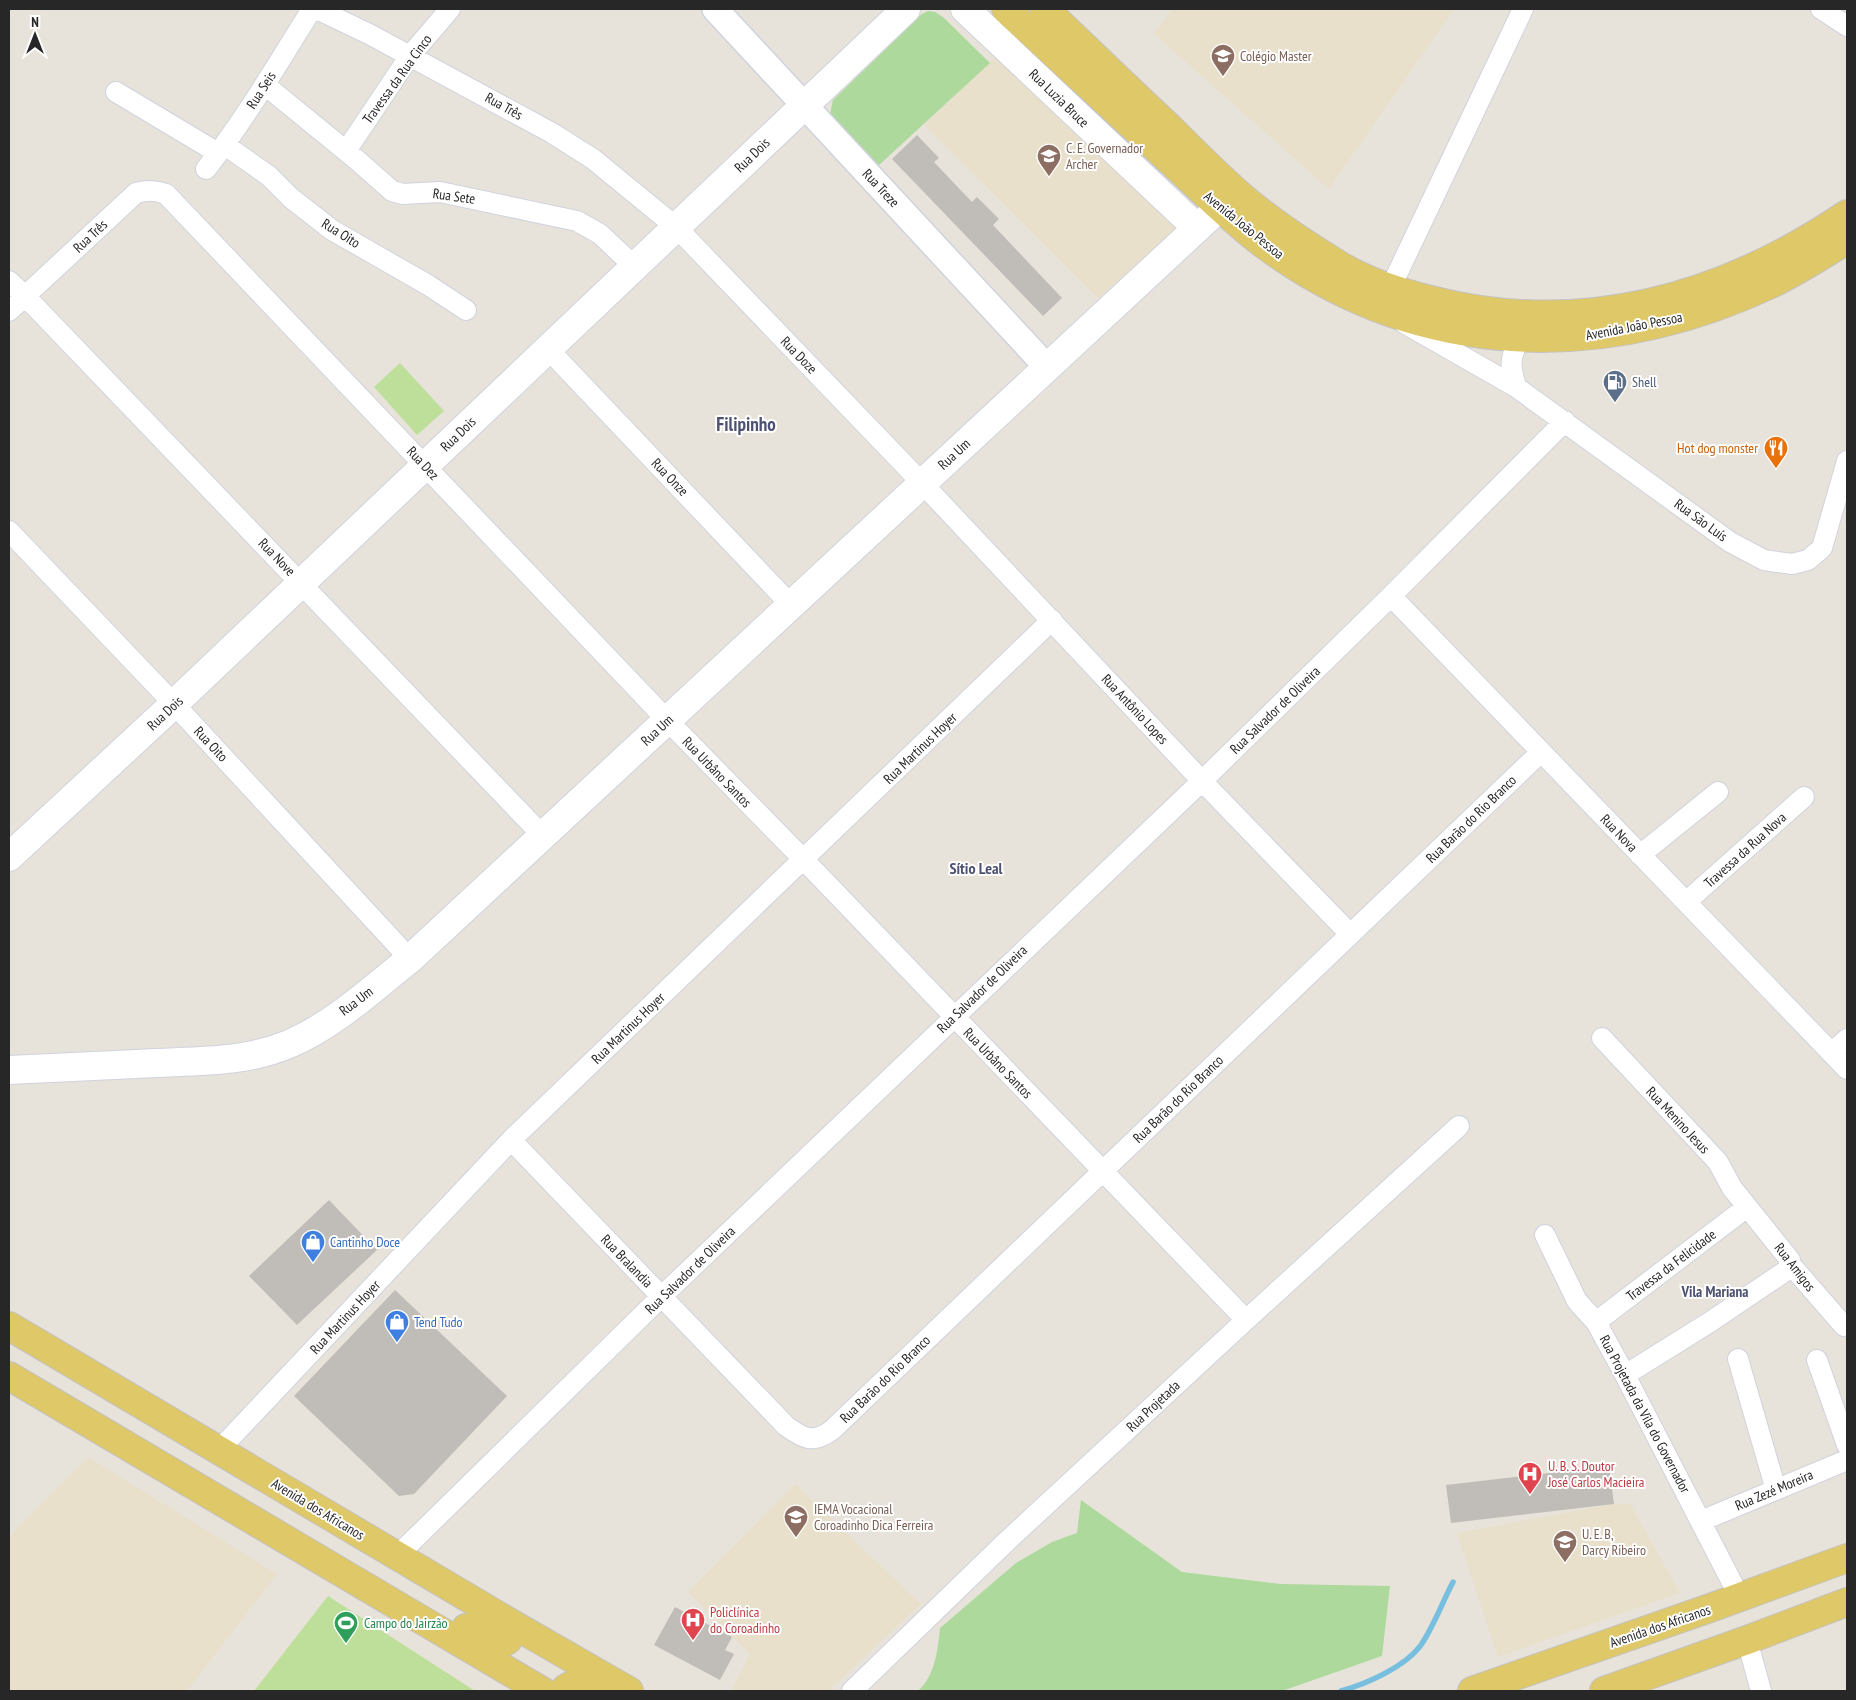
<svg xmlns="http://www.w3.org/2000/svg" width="1856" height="1700" font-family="'PT Sans Narrow',sans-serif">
<rect width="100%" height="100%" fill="#e8e3da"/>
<!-- education -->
<path fill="#e8e0cb" d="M1172,9H1454L1329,189L1154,34Z
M996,56L1177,229L1098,298L924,125Z
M88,1457L277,1574L187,1691H9V1536Z
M795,1484L921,1604L828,1691H731L750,1654L688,1592Z
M1614,1504H1630L1680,1593L1498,1657L1457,1533Z"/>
<!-- green -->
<path fill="#aed99c" d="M928,11L935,12L943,17L990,63L878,166L834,122L830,114L833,100L922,14Z
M1081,1500L1182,1572L1281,1584L1390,1586L1382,1656L1282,1691H918C935,1676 938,1649 940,1628L1016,1563L1052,1542L1077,1533Z"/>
<!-- pitch -->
<path fill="#bedf99" d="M400,363L444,411L417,435L374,387Z
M328,1596L475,1691H254Z"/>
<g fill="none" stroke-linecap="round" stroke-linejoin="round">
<!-- stream -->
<path stroke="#78bfdf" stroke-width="5.5" d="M1341,1691C1366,1684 1405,1667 1421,1645C1434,1626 1442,1603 1453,1582"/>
</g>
<!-- building -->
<path fill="#c0bcb7" d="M917,135L939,158L934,162L972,202L977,197L999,219L993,225L1062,298L1043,316L892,159Z
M329,1200L377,1250L297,1325L249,1276Z
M395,1290L507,1396L414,1494L399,1496L294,1396Z
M1609,1466L1614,1504L1451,1523L1446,1485Z
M675,1607L732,1637L725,1650L734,1654L720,1680L654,1645Z"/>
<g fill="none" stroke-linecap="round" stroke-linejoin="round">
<defs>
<path id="minor" d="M317,9L371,35L552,133L593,159L676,227L922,483L1202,781L1350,934
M1821,9L1847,26
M265,85L357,160L392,191L403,194L440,192L577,221L600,234L635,267
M116,92L218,153
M225,145L269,176L291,198L332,230L428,285L466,310
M346,151L409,57L450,9
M206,169C246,118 278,63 312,9
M9,281L25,296L543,836
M1390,289L1523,9
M9,311L136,193C147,190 155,190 166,194L667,720L804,860L1246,1320
M1404,323L1516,387L1730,542L1764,560L1792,564L1808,560L1822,548L1847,461
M548,349L791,605
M1516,387C1510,366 1509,358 1520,338
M9,531L174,704L410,959
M1391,596L1847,1069
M1640,855L1718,792
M1686,902L1804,797
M1602,1038L1718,1162L1732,1188L1790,1260L1791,1265L1844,1326
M1831,1053L1847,1039
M511,1140L786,1426C804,1439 813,1444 832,1430L1541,752
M1545,1235L1577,1301L1596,1322L1625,1375L1740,1598
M1596,1322L1747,1207
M1738,1359L1776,1490
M1817,1360L1847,1445
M1625,1375L1710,1322L1790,1268L1791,1265
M219,1450L511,1140L1052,620
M1701,1521L1847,1460
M397,1556L661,1297L1202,781L1391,596L1565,421
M1747,1640L1761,1691
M852,1691L1007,1541L1246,1320L1459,1126"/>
<path id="tertiary" d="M715,9L1047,367"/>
<path id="secondary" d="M965,9L1197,228
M9,857L174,704L906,9
M9,1070C58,1068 108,1065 157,1063C202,1061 247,1062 289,1044C334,1025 372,989 410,959L1220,207"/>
<path id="primary" d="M1006,9C1060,59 1114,109 1168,159C1200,188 1231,220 1266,246C1419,359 1602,363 1771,284C1798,271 1822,255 1847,240
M1045,9C1087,49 1128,89 1170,128C1193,151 1216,174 1241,196C1270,221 1303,243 1336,263C1364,281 1398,292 1431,300C1580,338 1722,299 1847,214
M9,1326L514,1625L629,1691
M9,1376L542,1691
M466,1628C477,1634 495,1649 508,1640L514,1625
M563,1691C573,1680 584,1685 595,1691
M1472,1691L1713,1607L1847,1558
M1604,1691L1747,1640L1847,1602"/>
</defs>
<!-- minor casing -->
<use href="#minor" stroke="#d0d2de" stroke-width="22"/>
<!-- tertiary casing -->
<use href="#tertiary" stroke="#d0d2de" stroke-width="28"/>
<!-- secondary casing -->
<use href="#secondary" stroke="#d0d2de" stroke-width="30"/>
<!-- primary casing -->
<use href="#primary" stroke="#c3c3c3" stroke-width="30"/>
<!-- minor -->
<use href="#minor" stroke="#fff" stroke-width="20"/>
<!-- tertiary -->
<use href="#tertiary" stroke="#fff" stroke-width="25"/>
<!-- secondary -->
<use href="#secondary" stroke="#fff" stroke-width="28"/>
<!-- primary -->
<use href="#primary" stroke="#dfc868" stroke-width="28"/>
</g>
<!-- icons -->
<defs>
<symbol id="school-pin" viewBox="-11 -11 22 30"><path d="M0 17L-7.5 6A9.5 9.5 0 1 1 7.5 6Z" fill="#8d6e63" stroke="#fff"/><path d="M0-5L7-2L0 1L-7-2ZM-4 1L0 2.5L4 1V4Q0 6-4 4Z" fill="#fff"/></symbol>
<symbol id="fuel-pin" viewBox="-11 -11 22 30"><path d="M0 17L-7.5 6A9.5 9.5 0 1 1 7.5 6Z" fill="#5c6f8a" stroke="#fff"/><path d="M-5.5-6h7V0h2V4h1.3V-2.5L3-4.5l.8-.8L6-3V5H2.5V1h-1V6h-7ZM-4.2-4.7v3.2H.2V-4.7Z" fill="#fff"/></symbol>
<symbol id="restaurant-pin" viewBox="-11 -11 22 30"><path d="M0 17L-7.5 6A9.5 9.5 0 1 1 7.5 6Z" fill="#e8710a" stroke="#fff"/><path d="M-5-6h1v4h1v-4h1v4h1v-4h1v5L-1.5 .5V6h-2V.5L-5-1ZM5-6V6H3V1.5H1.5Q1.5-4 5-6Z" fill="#fff"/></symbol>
<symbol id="shop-pin" viewBox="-11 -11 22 30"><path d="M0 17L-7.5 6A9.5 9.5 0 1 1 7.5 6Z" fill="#3f7fe0" stroke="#fff"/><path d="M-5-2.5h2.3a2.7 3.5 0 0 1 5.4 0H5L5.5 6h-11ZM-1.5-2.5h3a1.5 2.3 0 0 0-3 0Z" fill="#fff"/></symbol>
<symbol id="hospital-pin" viewBox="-11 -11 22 30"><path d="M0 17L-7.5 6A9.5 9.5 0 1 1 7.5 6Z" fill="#e0444e" stroke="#fff"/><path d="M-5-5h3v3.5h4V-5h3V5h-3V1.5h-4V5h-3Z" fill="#fff"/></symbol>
<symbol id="stadium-pin" viewBox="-11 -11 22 30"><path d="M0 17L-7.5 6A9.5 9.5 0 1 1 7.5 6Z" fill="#2e9e5b" stroke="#fff"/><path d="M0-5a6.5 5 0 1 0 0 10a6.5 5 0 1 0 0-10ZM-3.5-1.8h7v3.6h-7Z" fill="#fff"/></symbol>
</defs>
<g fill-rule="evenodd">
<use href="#school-pin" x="1209" y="42" width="28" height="38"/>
<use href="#school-pin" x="1035" y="142" width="28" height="38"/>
<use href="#fuel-pin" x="1601" y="368" width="28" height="38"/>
<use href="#restaurant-pin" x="1762" y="434" width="28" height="38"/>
<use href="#shop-pin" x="299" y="1228" width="28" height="38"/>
<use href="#shop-pin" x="383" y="1308" width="28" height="38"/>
<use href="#hospital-pin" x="1516" y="1460" width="28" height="38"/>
<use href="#school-pin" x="782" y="1503" width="28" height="38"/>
<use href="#school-pin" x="1551" y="1528" width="28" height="38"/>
<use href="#hospital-pin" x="679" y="1606" width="28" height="38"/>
<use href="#stadium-pin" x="332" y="1609" width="28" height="38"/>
</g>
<g text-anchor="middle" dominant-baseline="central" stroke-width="4" stroke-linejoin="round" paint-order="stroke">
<!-- education labels -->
<g font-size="14" fill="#785e54" stroke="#fff" text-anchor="start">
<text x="1240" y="56">Colégio Master</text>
<text x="1066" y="148">C. E. Governador<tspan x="1066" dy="16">Archer</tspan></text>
<text x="814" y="1509">IEMA Vocacional<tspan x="814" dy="16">Coroadinho Dica Ferreira</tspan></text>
<text x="1582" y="1534">U. E. B,<tspan x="1582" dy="16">Darcy Ribeiro</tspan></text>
</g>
<!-- street labels -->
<g font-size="14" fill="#272727" stroke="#fff">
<text transform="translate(397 79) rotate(-54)">Travessa da Rua Cinco</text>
<text transform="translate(261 90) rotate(-57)">Rua Seis</text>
<text transform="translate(1059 98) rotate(44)">Rua Luzia Bruce</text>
<text transform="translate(504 106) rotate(29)">Rua Três</text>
<text transform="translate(752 155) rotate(-44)">Rua Dois</text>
<text transform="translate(881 188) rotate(47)">Rua Treze</text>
<text transform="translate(454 196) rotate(8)">Rua Sete</text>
<text transform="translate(1244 225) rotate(39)">Avenida João Pessoa</text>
<text transform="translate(341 233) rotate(32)">Rua Oito</text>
<text transform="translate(90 236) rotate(-43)">Rua Três</text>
<text transform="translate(1634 326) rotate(-11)">Avenida João Pessoa</text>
<text transform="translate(799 355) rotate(46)">Rua Doze</text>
<text transform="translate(458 434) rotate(-44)">Rua Dois</text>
<text transform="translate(954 454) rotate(-43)">Rua Um</text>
<text transform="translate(423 463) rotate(47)">Rua Dez</text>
<text transform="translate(670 477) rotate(46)">Rua Onze</text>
<text transform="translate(1701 520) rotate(36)">Rua São Luís</text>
<text transform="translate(277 557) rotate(46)">Rua Nove</text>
<text transform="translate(1135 709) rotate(47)">Rua Antônio Lopes</text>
<text transform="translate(1275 710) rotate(-44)">Rua Salvador de Oliveira</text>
<text transform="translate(165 713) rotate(-43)">Rua Dois</text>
<text transform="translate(657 730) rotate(-43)">Rua Um</text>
<text transform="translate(211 744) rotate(47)">Rua Oito</text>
<text transform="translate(920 748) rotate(-44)">Rua Martinus Hoyer</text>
<text transform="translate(717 772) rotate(46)">Rua Urbâno Santos</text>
<text transform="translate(1471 819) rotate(-44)">Rua Barão do Rio Branco</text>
<text transform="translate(1619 833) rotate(46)">Rua Nova</text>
<text transform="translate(1745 850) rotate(-42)">Travessa da Rua Nova</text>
<text transform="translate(982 989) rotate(-44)">Rua Salvador de Oliveira</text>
<text transform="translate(356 1001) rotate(-37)">Rua Um</text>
<text transform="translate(628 1028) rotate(-44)">Rua Martinus Hoyer</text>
<text transform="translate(998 1063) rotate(46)">Rua Urbâno Santos</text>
<text transform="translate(1178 1099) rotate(-44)">Rua Barão do Rio Branco</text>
<text transform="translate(1678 1120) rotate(47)">Rua Menino Jesus</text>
<text transform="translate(627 1261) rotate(46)">Rua Bralandia</text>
<text transform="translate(1671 1265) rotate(-37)">Travessa da Felicidade</text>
<text transform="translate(1795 1267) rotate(52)">Rua Amigos</text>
<text transform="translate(690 1270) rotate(-44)">Rua Salvador de Oliveira</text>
<text transform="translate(345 1317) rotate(-47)">Rua Martinus Hoyer</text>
<text transform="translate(885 1379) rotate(-44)">Rua Barão do Rio Branco</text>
<text transform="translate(1153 1406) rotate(-43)">Rua Projetada</text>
<text transform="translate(1645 1414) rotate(62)">Rua Projetada da Vila do Governador</text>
<text transform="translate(1774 1490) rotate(-23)">Rua Zezé Moreira</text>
<text transform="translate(318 1509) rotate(31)">Avenida dos Africanos</text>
<text transform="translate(1660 1626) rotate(-19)">Avenida dos Africanos</text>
</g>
<!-- service labels -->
<g font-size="14" fill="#4e5e75" stroke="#fff" text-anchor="start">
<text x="1632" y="382">Shell</text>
</g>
<!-- food labels -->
<g font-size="14" fill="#c56008" stroke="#fff" text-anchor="end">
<text x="1758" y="448">Hot dog monster</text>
</g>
<!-- shop labels -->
<g font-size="14" fill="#366cbe" stroke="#fff" text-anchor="start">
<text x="330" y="1242">Cantinho Doce</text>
<text x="414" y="1322">Tend Tudo</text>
</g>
<!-- health labels -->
<g font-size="14" fill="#be3a42" stroke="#fff" text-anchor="start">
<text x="1548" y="1466">U. B. S. Doutor<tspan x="1548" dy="16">José Carlos Macieira</tspan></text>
<text x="710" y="1612">Policlínica<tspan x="710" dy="16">do Coroadinho</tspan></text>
</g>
<!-- leisure labels -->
<g font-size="14" fill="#27864d" stroke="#fff" text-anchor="start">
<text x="364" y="1623">Campo do Jairzão</text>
</g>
<!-- neighbourhood labels -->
<g font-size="15" font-weight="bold" fill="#4d5272" stroke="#fff">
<text x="1715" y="1291">Vila Mariana</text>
</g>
<!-- quarter labels -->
<g font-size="16" font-weight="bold" fill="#4d5272" stroke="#fff">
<text x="976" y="868">Sítio Leal</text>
</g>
<!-- district labels -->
<g font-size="19" font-weight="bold" fill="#4d5272" stroke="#fff">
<text x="746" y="424">Filipinho</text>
</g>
</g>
<!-- border -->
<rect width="1856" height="1700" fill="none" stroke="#272727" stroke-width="20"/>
<!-- north arrow -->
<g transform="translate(35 35)" stroke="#ffffff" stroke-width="4" paint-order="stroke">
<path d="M0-4L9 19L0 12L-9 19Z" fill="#272727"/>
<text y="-8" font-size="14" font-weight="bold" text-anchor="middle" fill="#272727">N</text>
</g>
</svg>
